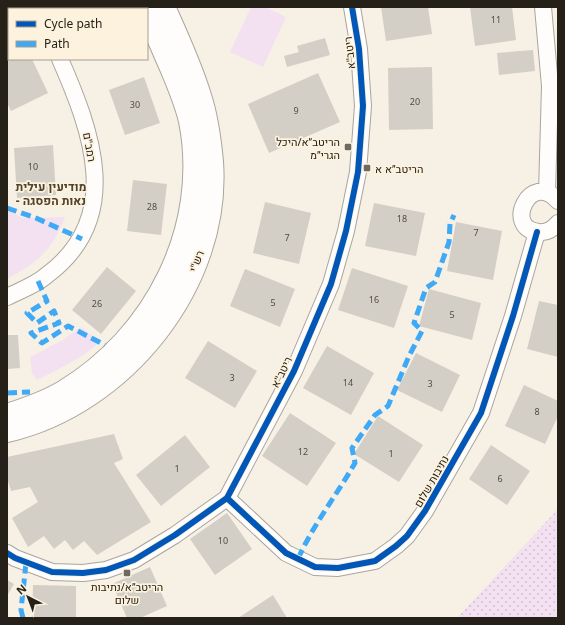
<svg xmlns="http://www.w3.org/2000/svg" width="565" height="625" font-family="'Noto Sans',Heebo,sans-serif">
<defs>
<pattern id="grass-dots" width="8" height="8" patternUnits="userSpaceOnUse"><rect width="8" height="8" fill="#f3e1f1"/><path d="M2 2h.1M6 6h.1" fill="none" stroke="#d0c1ce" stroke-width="1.8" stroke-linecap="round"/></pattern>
</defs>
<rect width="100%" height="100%" fill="#f6f0e5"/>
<!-- grass -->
<path fill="url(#grass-dots)" d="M558,509V618H457Z"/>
<!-- park -->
<path fill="#f3e1f1" d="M251,7H265L286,17L263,67L230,52Z
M7,209L22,218L65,217C52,251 38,262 7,279Z
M81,327L100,342C82,358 59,369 37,380L32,373L30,357L63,340Z"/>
<!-- building -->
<path fill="#d4cfc6" d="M77,7H119L120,9H77Z
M381,7H428L432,34L386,41Z
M470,7H512L516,40L475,46Z
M325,38L330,55L287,67L284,56L299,52L297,46Z
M533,50L535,71L499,75L497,53Z
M9,51V59H32L48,93L11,111L7,103V52Z
M432,67L433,129L389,130L388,68Z
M318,73L340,122L269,153L248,104Z
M144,77L160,123L125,135L109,90Z
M53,145L56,195L17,198L14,148Z
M133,180L167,184L161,235L127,231Z
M265,202L311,213L299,264L253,253Z
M374,203L425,213L416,256L365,246Z
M456,222L502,231L493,280L447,271Z
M107,267L136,291L101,334L72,310Z
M352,268L408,286L394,328L338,310Z
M245,269L295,289L280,327L230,306Z
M429,289L481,303L472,340L419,326Z
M539,301L558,305V357L527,349Z
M7,335H18L20,368L7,369Z
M208,341L257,371L235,408L185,378Z
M327,346L374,373L351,415L303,388Z
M416,353L460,375L442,412L397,390Z
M524,385L558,401V416L545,444L505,426Z
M290,413L336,443L307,486L262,456Z
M378,416L423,445L399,482L354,454Z
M114,434L123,459L114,463L151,522L97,555L84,541L73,550L65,540L54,549L44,536L28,547L12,518L38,502L30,487L11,491L7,478V457Z
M185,435L210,467L161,506L136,475Z
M491,445L530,471L507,505L469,479Z
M227,513L252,549L215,575L190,539Z
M150,567L167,606L140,618H127L112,584Z
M7,580L14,584L7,596Z
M33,585L76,586V618H32Z
M273,595L287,618H238Z"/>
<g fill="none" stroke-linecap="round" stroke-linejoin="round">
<defs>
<path id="street" d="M37,7L38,9
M543,7L550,86L547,193
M558,201C531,169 502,229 539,232C547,233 553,229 558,223
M7,297C21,290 36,285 47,275C124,218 92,132 60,59
M227,498L286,553L315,567L338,568L375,561L396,546L407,536L425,511L481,413L513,316L537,232
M7,553L15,558L52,572L83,573L106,570L134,560L175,535L227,498L294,371L331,284L346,231L358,172L363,106L359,49L352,7"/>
<path id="secondary" d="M7,415C26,409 46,402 63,392C155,337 211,228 190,121C186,103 179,87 172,70C163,50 155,31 147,11
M7,431C124,404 221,283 212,162C210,140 207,117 200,96C191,66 177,36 164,7"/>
</defs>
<!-- street casing -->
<use href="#street" stroke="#aaa59c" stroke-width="18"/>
<!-- secondary casing -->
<use href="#secondary" stroke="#aaa59c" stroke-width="24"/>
<!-- street -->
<use href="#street" stroke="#fefdfb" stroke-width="16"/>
<!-- secondary -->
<use href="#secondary" stroke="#fefdfb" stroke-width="22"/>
<!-- quiet -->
<path stroke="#3fa9f5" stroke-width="5" stroke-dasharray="10 5" stroke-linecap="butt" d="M7,208L36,218L82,239
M38,281L47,301L27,313L37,323L54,311L59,323L31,333L42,343L68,326L105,345
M7,393L30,392
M298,559C313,525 336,496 355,463L352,448L375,415L388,406L409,356L422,331L414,323L426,288L435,282L449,242L450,224L454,215
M23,618L21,610L26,563"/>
<defs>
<path id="cycleway" d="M227,498L286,553L315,567L338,568L375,561L396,546L407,536L425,511L481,413L513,316L537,232
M7,553L15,558L52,572L83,573L106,570L134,560L175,535L227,498L294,371L331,284L346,231L358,172L363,106L359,49L352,7"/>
</defs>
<!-- cycleway casing -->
<use href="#cycleway" stroke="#fdf2de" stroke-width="8"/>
<!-- cycleway -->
<use href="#cycleway" stroke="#0057b8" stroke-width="6"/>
</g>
<!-- markers -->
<g fill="#6f6960" stroke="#fdf2de" stroke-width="1.5">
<rect x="344" y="143" width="8" height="8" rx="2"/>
<rect x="363" y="164" width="8" height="8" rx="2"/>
<rect x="123" y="569" width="8" height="8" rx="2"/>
</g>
<g text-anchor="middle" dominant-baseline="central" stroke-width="3.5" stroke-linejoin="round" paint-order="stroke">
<!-- number labels -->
<g font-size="9" fill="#524c44">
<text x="496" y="19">11</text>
<text x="415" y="101">20</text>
<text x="135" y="104">30</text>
<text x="296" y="110">9</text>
<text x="33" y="166">10</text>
<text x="152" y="206">28</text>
<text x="402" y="218">18</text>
<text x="476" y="232">7</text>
<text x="287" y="237">7</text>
<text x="374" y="299">16</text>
<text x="273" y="302">5</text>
<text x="97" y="303">26</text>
<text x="452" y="314">5</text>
<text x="232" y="377">3</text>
<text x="348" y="382">14</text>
<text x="430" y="383">3</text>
<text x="537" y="411">8</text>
<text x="303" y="451">12</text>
<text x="391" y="453">1</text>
<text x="177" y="468">1</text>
<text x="500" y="478">6</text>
<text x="223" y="540">10</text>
</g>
<!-- street labels -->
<g font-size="11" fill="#262118" stroke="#fdf2de">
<text transform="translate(349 53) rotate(-96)">ריטב"א</text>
<text transform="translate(90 147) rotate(80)">רמב"ם</text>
<text transform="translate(196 261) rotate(-69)">רש"י</text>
<text transform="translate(281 372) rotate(-64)">ריטב"א</text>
<text transform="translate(431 481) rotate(-60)">נתיבות שלום</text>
</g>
<!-- poi labels -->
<g font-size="11" fill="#262118" stroke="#fdf2de" text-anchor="end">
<text x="340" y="141">הריטב״א/היכל<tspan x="340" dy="13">הגרי״מ</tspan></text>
<text x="375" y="168" text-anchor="start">הריטב״א א</text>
<text x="127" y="586" text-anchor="middle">הריטב״א/נתיבות<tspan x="127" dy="13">שלום</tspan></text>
</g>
<!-- neighbourhood labels -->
<g font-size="12" font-weight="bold" fill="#4f442f" stroke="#fdf2de">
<text x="51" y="186">מודיעין עילית<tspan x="51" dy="14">- נאות הפסגה</tspan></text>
</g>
</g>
<!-- border -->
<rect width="565" height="625" fill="none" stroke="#262118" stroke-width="16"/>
<!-- legend -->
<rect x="8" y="8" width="140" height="52" fill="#fdf2de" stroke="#a79e8f"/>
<rect x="16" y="21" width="20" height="6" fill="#0057b8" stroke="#a79e8f"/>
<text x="44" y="28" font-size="12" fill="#262118">Cycle path</text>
<rect x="16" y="41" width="20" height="6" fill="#3fa9f5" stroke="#a79e8f"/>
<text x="44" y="48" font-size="12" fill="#262118">Path</text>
<!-- north arrow -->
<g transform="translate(28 597) rotate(318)" stroke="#fdf2de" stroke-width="3" paint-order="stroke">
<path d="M0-3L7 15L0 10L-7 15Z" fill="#262118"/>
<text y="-6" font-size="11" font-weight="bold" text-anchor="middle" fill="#262118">N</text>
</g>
</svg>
